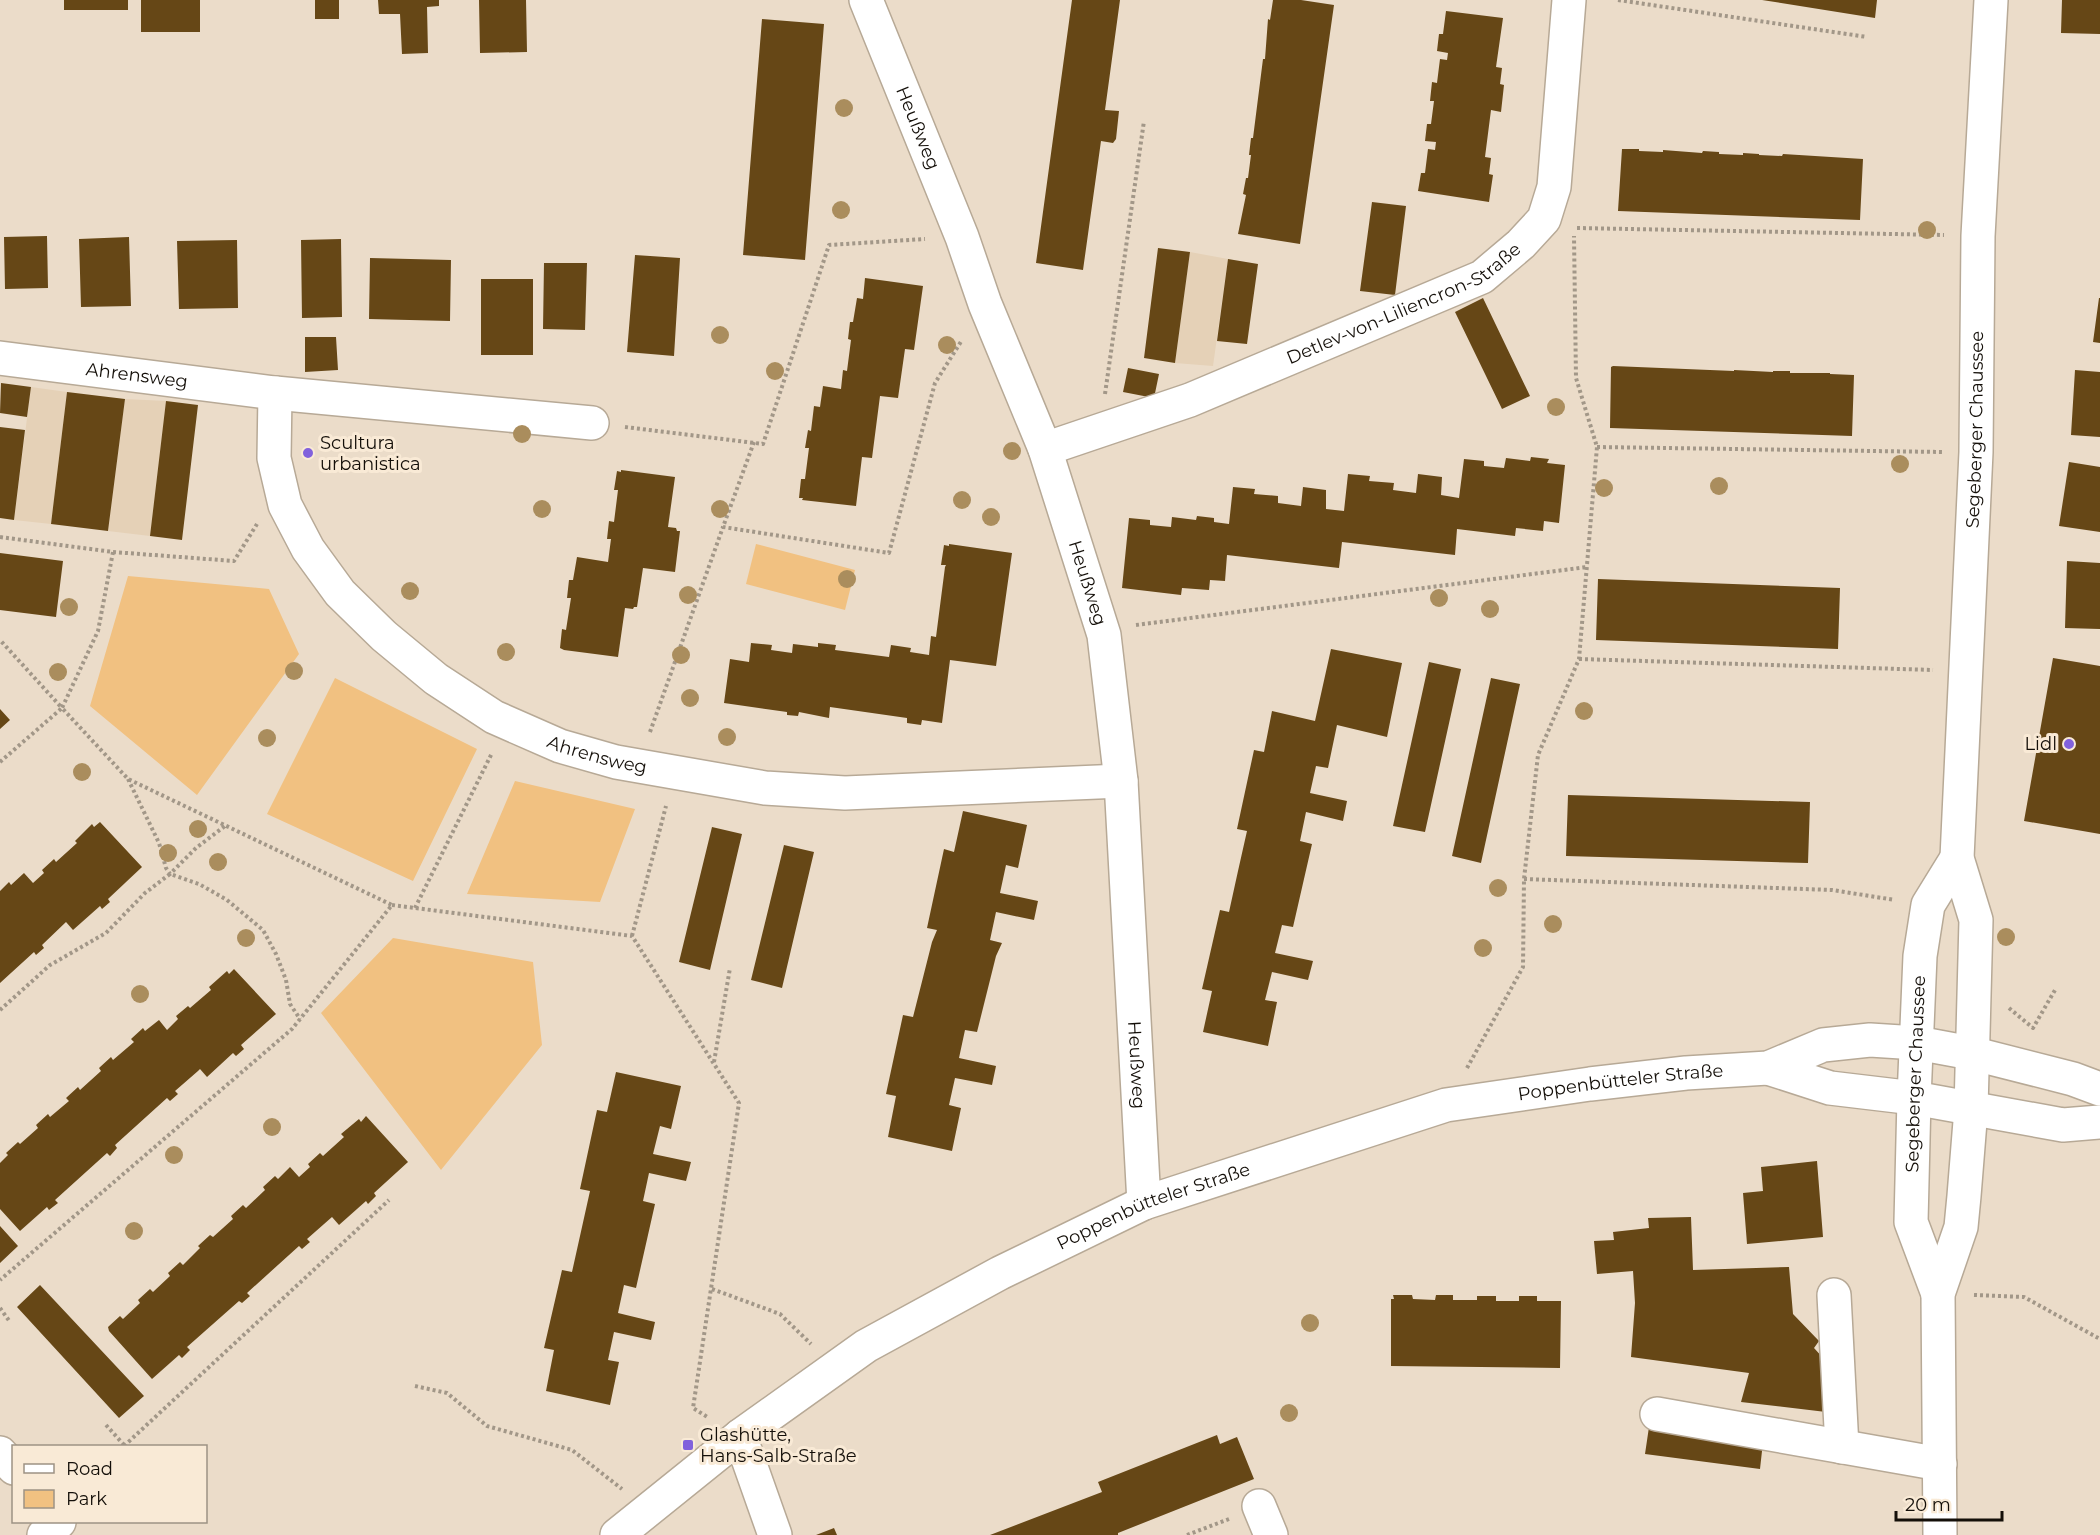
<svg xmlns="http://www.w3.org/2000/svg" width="2100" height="1535" font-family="Montserrat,sans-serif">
<rect width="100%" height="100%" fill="#ebdcc9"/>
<!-- built -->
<path fill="#e5d1b7" d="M1190,252L1228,259L1213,366L1175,363Z
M31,387L67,392L51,524L14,520Z
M125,399L166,401L150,536L108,531Z"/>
<!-- green -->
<path fill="#f1c181" d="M756,544L855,570L845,610L746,584Z
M128,576L269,589L299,654L197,795L90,706Z
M335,678L477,749L413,881L267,814Z
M515,781L635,809L600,902L467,894Z
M393,938L533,962L542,1045L441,1170L321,1013Z"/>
<!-- building -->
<path fill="#664716" d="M64,0H128V10H64Z
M141,0H200V32H141Z
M315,0H339V19H315Z
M378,0H439V6L427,7L428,53L402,54L400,14H379Z
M479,0H526L527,52L480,53Z
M1072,0H1120L1105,110L1119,111L1116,139L1113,143L1101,141L1083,270L1036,263Z
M1273,0H1301L1334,5L1300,244L1238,234L1246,195L1243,194L1246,178H1248L1251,155H1249L1251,138H1253L1263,59H1265L1268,19L1270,20Z
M1762,0H1877L1875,18Z
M2062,0H2100V34L2061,33Z
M1446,11L1503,18L1496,67L1502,68L1500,84L1504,85L1501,112L1491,110L1485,157L1491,158L1489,174L1493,175L1489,202L1418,191L1421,173H1425L1428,149L1435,150L1436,142L1425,141L1427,124H1431L1434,101H1430L1432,82L1437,83L1440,59L1447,60L1448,53L1437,51L1439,34H1443Z
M762,19L824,24L805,260L743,255Z
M1622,149H1639V151L1663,152V150L1702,153L1703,151L1719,152V154L1743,155V153L1759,154V155L1782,156L1783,154L1863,159L1860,220L1618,211Z
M1372,202L1406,206L1395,295L1360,291Z
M47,236L48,288L5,289L4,237Z
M129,237L131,306L81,307L79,239Z
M341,239L342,317L302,318L301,240Z
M237,240L238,308L179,309L177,241Z
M1158,248L1190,252L1175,363L1144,358Z
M635,255L680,258L674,356L627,352Z
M370,258L451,260L450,321L369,319Z
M1228,259L1258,264L1247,344L1217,341Z
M544,263H587L585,330L543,329Z
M865,278L923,286L914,350L905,349L898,398L880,396L872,458L862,457L856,506L802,500L803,498H799L801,479H805L809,448H805L808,430L811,431L814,406L820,407L823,386L841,389L843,370L847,371L851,340L848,339L850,322H853L857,298L863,299Z
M481,279H533V355H481Z
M1483,298L1530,396L1502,409L1455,312Z
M2099,298H2100V343L2093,342Z
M305,337H336L338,370L305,372Z
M1613,366L1734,371V370L1773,372V371H1790V373H1830V374L1854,375L1852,436L1610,428L1611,367Z
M1128,368L1159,374L1154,398L1123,392Z
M2075,370L2100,372V437L2071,435Z
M1,383L31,387L27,417L0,413Z
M67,392L125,399L108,531L51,524Z
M166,401L198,405L182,540L150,536Z
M0,427L25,430L14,520L0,518Z
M1531,457L1549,459L1547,463L1565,465L1559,523L1544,521L1543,531L1516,528L1515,536L1457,529L1455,555L1342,542L1339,568L1227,555L1225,581L1210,580L1209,590L1182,588L1181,595L1122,588L1129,518L1150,520V525L1171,527L1172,517L1196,520L1197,516L1214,518V522L1229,524L1233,487L1255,489L1254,494L1278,496V503L1301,506L1303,487L1326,490V509L1344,511L1348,474L1370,476L1369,481L1394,483L1393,490L1416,493L1418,474L1442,477L1441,495L1459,498L1464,459L1484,461V466L1504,468L1506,458L1530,461Z
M2069,462L2100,467V532L2059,526Z
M621,470L675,477L668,527L676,528L677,531H680L675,572L643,568L637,607H634L633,609L625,608L618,657L564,650L560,648L562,629L566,630L571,598H567L569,580H573L577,557L608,562L611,539H607L609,521L614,522L618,490H614L617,471L621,472Z
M949,544L1012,553L996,666L950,660L942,723L922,720L921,725L907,723V718L830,707L829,718L799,712L798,716L787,715V712L724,703L730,659L749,662L751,643L772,645L771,650L792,653L793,644L818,647V643L836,645L835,650L889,657L891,645L911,648L910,652L929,655L931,636L936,637L945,567L946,565H941L944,545L949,546Z
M0,553L63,561L56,617L0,610Z
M2067,561L2100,563V629L2065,628Z
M1598,579L1840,588L1838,649L1596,640Z
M1331,649L1402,663L1387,737L1337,725L1328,768L1316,766L1310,793L1347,801L1343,821L1306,812L1300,841L1312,844L1293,927L1282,925L1275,953L1313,961L1308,980L1272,972L1265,1000L1277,1002L1268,1046L1203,1032L1212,991L1202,989L1220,910L1229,912L1238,871L1247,831L1237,829L1254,750L1264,752L1272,711L1315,721Z
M2053,658L2100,666V834L2024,821Z
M1429,662L1461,669L1425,832L1393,826Z
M1491,678L1520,684L1481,863L1452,856Z
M0,709L10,720L0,729Z
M1568,795L1810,802L1808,863L1566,856Z
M963,811L1027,825L1018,868L1006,865L1000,893L1038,901L1034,920L996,912L990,940L1002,943L996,956L977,1032L965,1030L959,1058L996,1066L992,1085L955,1078L949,1105L961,1108L952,1151L888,1137L896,1096L886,1094L903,1015L913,1017L932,942L937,930L927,928L944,849L954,852Z
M100,822L142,867L108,899L110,902L102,909L100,906L73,930L66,922L42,945L44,948L36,955L34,952L0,983V891L9,882L11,885L24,873L33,883L44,873L42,870L54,859L56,862L77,843L75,841L92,824L94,827Z
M712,827L742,834L710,970L679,962Z
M784,845L814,852L782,988L751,980Z
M234,969L276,1014L241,1045L244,1049L236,1056L233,1053L207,1077L200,1069L198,1071L175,1091L178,1094L170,1101L167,1098L115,1145L117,1148L110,1156L107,1153L55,1200L58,1203L49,1210L47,1207L20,1231L0,1209V1163L8,1155L6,1153L18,1142L20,1144L38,1128L36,1125L48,1114L50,1117L69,1101L66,1098L78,1087L80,1090L101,1071L99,1068L111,1057L113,1060L134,1042L131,1039L143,1028L145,1031L159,1020L167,1030L178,1019L176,1016L188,1006L190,1008L211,990L209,987L227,971L229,974Z
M616,1072L681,1086L671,1129L660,1126L653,1154L691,1162L686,1181L649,1173L643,1201L655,1204L636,1288L624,1285L618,1313L655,1322L651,1340L614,1332L608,1360L619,1362L610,1405L546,1391L554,1350L544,1348L562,1270L572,1272L590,1191L580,1189L597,1110L607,1112Z
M366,1116L408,1162L374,1193L376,1196L368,1204L366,1201L339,1225L332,1217L307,1239L310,1242L302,1249L299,1246L247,1293L250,1296L242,1303L239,1301L187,1347L190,1350L182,1358L179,1355L152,1379L109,1331L108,1327L120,1316L123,1319L140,1303L138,1300L150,1289L153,1292L170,1276L168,1273L180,1262L183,1265L200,1248L198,1246L210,1235L213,1237L233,1219L231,1216L243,1205L246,1208L265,1190L263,1187L275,1176L278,1179L290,1167L299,1177L310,1167L308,1164L320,1153L323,1156L344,1137L341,1134L359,1119L361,1122Z
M1817,1161L1823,1237L1747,1244L1743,1193L1763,1191L1761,1167Z
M1691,1217L1693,1270L1789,1267L1793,1314L1819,1341L1814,1348L1824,1359L1826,1412L1741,1402L1749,1373L1631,1357L1635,1303L1633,1271L1597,1274L1594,1241L1614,1240L1613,1232L1649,1228L1648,1218Z
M0,1226L18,1246L0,1263Z
M40,1285L144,1396L119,1418L17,1307Z
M1393,1295H1412L1413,1299L1435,1300L1436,1295H1453V1300H1477V1296H1496V1301H1519V1296H1537V1301H1561L1560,1368L1391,1366V1299H1394Z
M1649,1427L1763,1442L1760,1469L1645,1454Z
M1217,1435L1220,1444L1237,1437L1254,1479L1118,1533V1535H990L1102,1492L1098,1482Z
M834,1528L837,1535H816Z"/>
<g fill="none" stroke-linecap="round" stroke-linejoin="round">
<defs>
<g id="minor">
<path id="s1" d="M866,0L962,237L985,304L1045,449L1104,635L1121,781L1144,1203"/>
<path id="s2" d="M0,358L275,393L592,423"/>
<path id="s3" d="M275,393L274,458L285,505L308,549L340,593L384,636L436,679L494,717L560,746L616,762L765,788L845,793L1121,781"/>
<path id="s4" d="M1045,449L1190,400L1482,277L1521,244L1544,219L1554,187L1569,0"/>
<path d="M1834,1295L1842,1447"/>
<path d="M1657,1414L1940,1464"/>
<path d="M740,1436L775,1535"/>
<path d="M0,1453L14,1468"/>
<path d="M1259,1506L1271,1535"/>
<path d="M44,1535L59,1522"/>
</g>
<g id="major">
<path d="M1768,1068L1830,1088L1914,1098L2063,1125L2100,1122"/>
<path id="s5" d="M1938,1294L1911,1222L1914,1098L1920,956L1928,905L1957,858"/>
<path id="s6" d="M617,1535L740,1436L866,1346L1000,1273L1144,1203L1446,1105L1590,1084L1686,1073L1768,1068L1823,1045L1870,1040L1917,1043L1971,1053L2073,1079L2100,1089"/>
<path id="s7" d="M1940,1535L1938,1294L1961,1227L1964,1196L1971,1109L1976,920L1957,858L1976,452L1978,236L1991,0"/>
</g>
</defs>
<!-- minor casing -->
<use href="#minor" stroke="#b7a996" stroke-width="36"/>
<!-- major casing -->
<use href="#major" stroke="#b7a996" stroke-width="36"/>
<!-- path -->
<path stroke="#a29788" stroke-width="4" stroke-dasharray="3 3" stroke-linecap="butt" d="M1618,0L1867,37
M1577,228L1944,235
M1105,394L1144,121
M625,427L763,444L829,245L925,239
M754,442L723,527L889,553L935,383L962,340
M1597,447L1942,452
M0,537L113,552L98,631L62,708L0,640
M113,552L234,561L257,524
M1136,625L1587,567
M1579,659L1933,670
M650,732L723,527
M0,762L62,708L128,779L392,905L292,1029L0,1280
M128,779L159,843L166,868L170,874L196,848L225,826
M1524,879L1832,890L1895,900
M392,905L632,936L739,1103L693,1408L709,1418
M415,908L492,753
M632,936L666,806
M2009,1008L2033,1028L2055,990
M0,1010L50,965L106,933L145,893L170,874L199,884L227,900L263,930L276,954L286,980L290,1004L300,1019
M714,1062L730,968
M1467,1068L1523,967L1524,879L1538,755L1579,659L1597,447L1576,378L1574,236
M712,1289L780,1314L811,1344
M1974,1295L2024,1297L2100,1339
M0,1308L10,1322
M415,1386L447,1393L487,1426L572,1450L622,1489
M106,1425L125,1446
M124,1446L389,1200
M1187,1535L1229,1519"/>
<!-- minor -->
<use href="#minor" stroke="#fff" stroke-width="33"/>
<!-- major -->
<use href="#major" stroke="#fff" stroke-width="33"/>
</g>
<!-- trees -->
<g fill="#aa8d5d">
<circle cx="844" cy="108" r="9"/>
<circle cx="841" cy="210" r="9"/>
<circle cx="1927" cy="230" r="9"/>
<circle cx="720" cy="335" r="9"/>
<circle cx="947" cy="345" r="9"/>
<circle cx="775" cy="371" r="9"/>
<circle cx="1556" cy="407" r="9"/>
<circle cx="522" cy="434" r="9"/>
<circle cx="1012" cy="451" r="9"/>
<circle cx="1900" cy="464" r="9"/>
<circle cx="1719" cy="486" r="9"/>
<circle cx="1604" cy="488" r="9"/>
<circle cx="962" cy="500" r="9"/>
<circle cx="542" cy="509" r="9"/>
<circle cx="720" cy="509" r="9"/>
<circle cx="991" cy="517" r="9"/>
<circle cx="847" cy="579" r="9"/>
<circle cx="410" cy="591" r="9"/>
<circle cx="688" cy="595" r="9"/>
<circle cx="1439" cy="598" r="9"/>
<circle cx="69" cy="607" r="9"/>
<circle cx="1490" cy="609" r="9"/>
<circle cx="506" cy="652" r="9"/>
<circle cx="681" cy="655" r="9"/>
<circle cx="294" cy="671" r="9"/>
<circle cx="58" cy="672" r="9"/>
<circle cx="690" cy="698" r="9"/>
<circle cx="1584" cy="711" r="9"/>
<circle cx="727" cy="737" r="9"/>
<circle cx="267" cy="738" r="9"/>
<circle cx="82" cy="772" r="9"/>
<circle cx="198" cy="829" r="9"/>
<circle cx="168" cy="853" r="9"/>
<circle cx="218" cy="862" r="9"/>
<circle cx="1498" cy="888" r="9"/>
<circle cx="1553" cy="924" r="9"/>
<circle cx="2006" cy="937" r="9"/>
<circle cx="246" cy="938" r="9"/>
<circle cx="1483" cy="948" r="9"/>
<circle cx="140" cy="994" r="9"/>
<circle cx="272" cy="1127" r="9"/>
<circle cx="174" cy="1155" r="9"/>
<circle cx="134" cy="1231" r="9"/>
<circle cx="1310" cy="1323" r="9"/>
<circle cx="1289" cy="1413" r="9"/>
</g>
<!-- markers -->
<g fill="#8161dc" stroke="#f9ead6" stroke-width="2">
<circle cx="308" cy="453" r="6"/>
<circle cx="2069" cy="744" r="6"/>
<rect x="682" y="1439" width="12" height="12" rx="3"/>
</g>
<g text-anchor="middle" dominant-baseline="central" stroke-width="6" stroke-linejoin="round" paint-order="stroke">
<!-- street labels -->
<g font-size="18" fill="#140f09" stroke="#f9ead6">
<text stroke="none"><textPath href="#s1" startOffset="138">Heußweg</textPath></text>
<text stroke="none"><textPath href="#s4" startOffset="388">Detlev-von-Liliencron-Straße</textPath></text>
<text stroke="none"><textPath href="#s2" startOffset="138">Ahrensweg</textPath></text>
<text stroke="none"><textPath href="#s7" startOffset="1113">Segeberger Chaussee</textPath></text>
<text stroke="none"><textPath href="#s1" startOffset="624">Heußweg</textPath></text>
<text stroke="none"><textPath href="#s3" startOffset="526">Ahrensweg</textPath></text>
<text stroke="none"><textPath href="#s1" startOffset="1110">Heußweg</textPath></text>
<text stroke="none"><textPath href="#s5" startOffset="225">Segeberger Chaussee</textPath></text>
<text stroke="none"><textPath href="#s6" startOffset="1119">Poppenbütteler Straße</textPath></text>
<text stroke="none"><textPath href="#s6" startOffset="633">Poppenbütteler Straße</textPath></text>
</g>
<!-- poi labels -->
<g font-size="18" fill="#140f09" stroke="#f9ead6" text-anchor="start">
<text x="320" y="443">Scultura<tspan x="320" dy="21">urbanistica</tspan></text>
<text x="2057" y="744" text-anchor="end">Lidl</text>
<text x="700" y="1435">Glashütte,<tspan x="700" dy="21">Hans-Salb-Straße</tspan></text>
</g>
</g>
<!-- legend -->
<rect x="12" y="1445" width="195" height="78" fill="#f9ead6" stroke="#9d9284" stroke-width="1.5"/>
<rect x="24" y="1464" width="30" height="9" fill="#ffffff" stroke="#9d9284" stroke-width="1.5"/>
<text x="66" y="1475" font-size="18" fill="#140f09">Road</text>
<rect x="24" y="1490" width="30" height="18" fill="#f1c181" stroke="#9d9284" stroke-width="1.5"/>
<text x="66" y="1505" font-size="18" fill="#140f09">Park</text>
<!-- scale -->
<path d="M1896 1511v9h106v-9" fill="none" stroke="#140f09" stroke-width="3"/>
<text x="1905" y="1511" font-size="18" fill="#140f09" stroke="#f9ead6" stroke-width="4.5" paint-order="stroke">20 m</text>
</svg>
